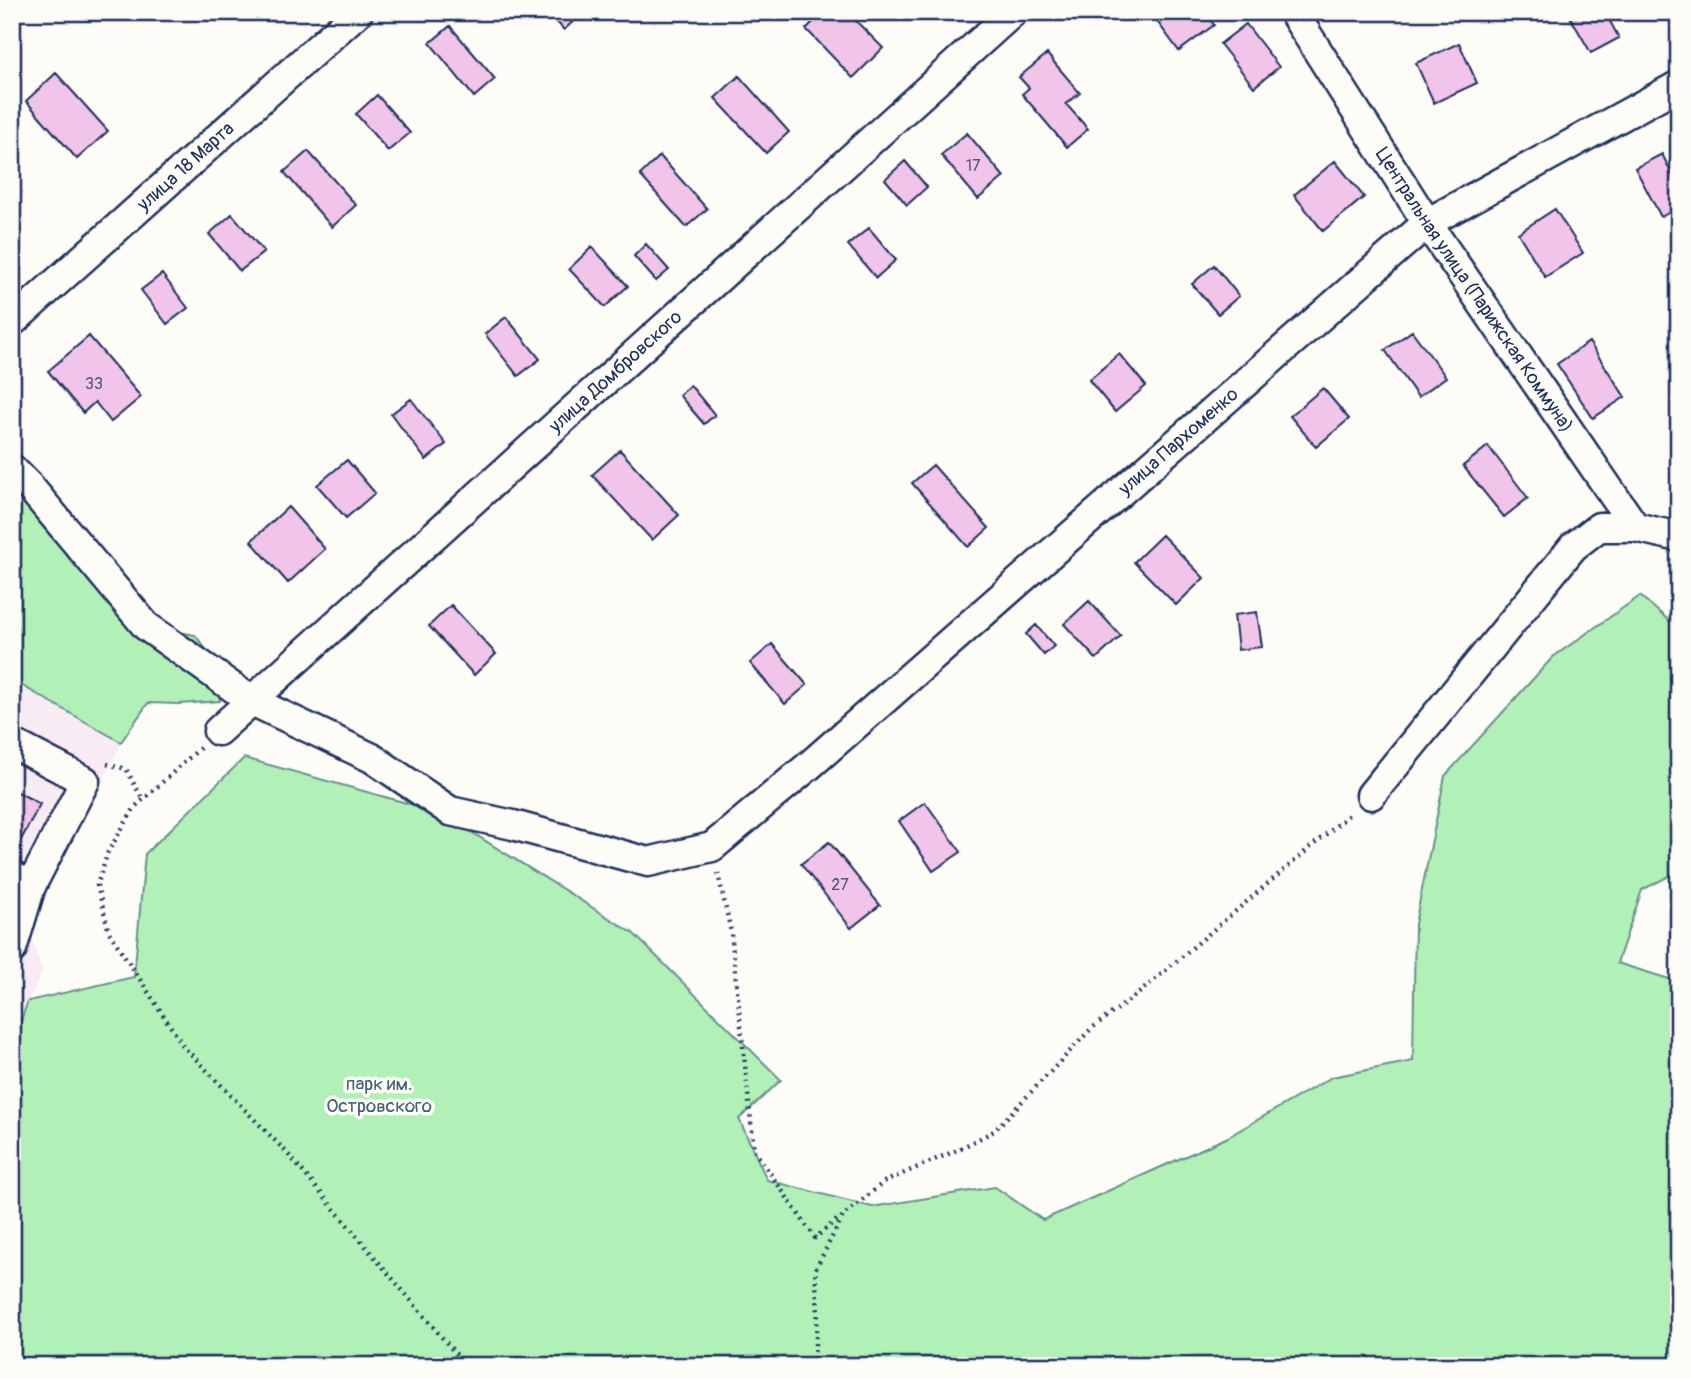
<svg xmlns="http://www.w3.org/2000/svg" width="1691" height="1378" font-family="Pangolin,sans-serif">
<rect width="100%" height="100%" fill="#fdfcf7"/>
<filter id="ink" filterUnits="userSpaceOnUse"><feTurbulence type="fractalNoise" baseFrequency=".0143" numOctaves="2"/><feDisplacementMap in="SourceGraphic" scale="14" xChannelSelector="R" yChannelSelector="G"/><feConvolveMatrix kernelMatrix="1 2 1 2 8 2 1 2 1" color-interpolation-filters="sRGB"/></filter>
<g filter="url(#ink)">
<!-- built -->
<path fill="#f9ebf3" d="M12,550L147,694L27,927L43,971L12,1032Z"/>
<!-- green -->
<path fill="#b1f1b8" stroke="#66908b" stroke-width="2" d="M12,479L146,626L195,635L221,669L220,701L179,704L148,703L121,742L12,680Z
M1640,596L1679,629V871L1642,890L1617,963L1679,982V1366H12V1045L28,1001L134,977L145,854L244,758L439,812L633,933L781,1080L739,1119L767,1180L872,1207L995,1187L1043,1220L1226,1138L1332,1077L1413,1061L1415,924L1445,776L1553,657Z"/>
<!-- building -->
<path fill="#f1c4e9" stroke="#1b2f5e" stroke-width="2" d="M548,12H583L564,30Z
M823,12H847L883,48L853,78L806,29Z
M1150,12H1205L1214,25L1179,51Z
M1574,12H1605L1619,38L1591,53L1569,15Z
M1246,24L1279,67L1254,87L1220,44Z
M450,26L495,79L474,97L430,43Z
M1459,43L1477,83L1434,103L1416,63Z
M1047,54L1080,93L1066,104L1088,129L1067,147L1022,94L1029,88L1019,77Z
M56,73L108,131L77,159L26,101Z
M739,76L789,132L766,153L715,98Z
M377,95L410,133L388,151L356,114Z
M967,133L1004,177L978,199L941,155Z
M308,151L356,205L332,227L284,172Z
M1662,154L1679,188V207L1661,217L1635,168Z
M660,156L707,209L686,227L640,175Z
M905,161L927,187L907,205L885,179Z
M1335,161L1364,197L1323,231L1294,195Z
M1555,209L1583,253L1545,277L1518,233Z
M232,214L264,252L240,271L209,234Z
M869,228L896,260L876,278L848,245Z
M646,244L669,270L656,281L634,256Z
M592,247L628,286L605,307L569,269Z
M1214,265L1239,296L1218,314L1192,284Z
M162,274L188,308L167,324L141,290Z
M506,317L540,359L518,376L485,334Z
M1412,331L1446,377L1418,397L1385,350Z
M89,336L141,397L111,422L95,402L83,413L48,371Z
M1589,342L1625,397L1593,418L1557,364Z
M1119,354L1146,386L1115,412L1089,380Z
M690,385L715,415L704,424L679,395Z
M1323,388L1349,419L1316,447L1290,416Z
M411,399L446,444L426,460L391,414Z
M1488,446L1528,498L1504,517L1463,466Z
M620,450L679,515L652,540L592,475Z
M347,460L375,493L346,518L317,485Z
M933,465L989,528L968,547L912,483Z
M288,507L325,549L288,583L251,541Z
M1162,535L1204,578L1176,605L1134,562Z
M1089,601L1121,636L1096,659L1064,624Z
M451,605L496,654L474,675L429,626Z
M1257,612L1262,647L1238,650L1234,615Z
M1036,625L1054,646L1044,655L1026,634Z
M772,644L807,685L785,704L750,663Z
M12,789L40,804L13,855H12Z
M925,802L961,852L933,871L899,821Z
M829,842L880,905L851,928L801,864Z"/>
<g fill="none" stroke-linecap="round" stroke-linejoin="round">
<defs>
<g id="minor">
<path id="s1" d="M1293,12L1427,223L1635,527L1679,537"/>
<path id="s2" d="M12,322L358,12"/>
<path id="s3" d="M12,469L29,486L146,626L252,701L372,758L450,811L513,825L648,862L712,847L811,764L1427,223L1679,85"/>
<path id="s4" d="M218,731L1013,12"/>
<path d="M12,743L85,781L31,886L12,876"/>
<path d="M1371,795L1573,547L1599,527H1635"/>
<path d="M12,949L31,886"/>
</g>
</defs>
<!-- minor casing -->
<use href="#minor" stroke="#1b2f5e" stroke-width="33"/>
<!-- path -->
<path stroke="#1b2f5e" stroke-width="4.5" stroke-dasharray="2 5" stroke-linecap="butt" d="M200,748L135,807L108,852L97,885L109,932L184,1047L288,1154L466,1366
M107,764L126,769L143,800
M718,873L731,932L754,1150L815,1238L839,1218
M813,1366L818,1313L815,1270L843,1216L884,1182L957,1150L994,1131L1092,1028L1139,993L1351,813"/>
<!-- minor -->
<use href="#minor" stroke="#fdfcf7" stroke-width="28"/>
</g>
</g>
<g text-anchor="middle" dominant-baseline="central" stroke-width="7" stroke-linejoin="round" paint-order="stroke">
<!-- number labels -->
<g font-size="16" fill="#505481">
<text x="973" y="166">17</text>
<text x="94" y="384">33</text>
<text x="840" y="885">27</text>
</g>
<!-- street labels -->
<g font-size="19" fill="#1b2f5e" stroke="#fdfcf7">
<text stroke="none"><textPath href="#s2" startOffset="233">улица 18 Марта</textPath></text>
<text stroke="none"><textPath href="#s1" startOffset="332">Центральная улица (Парижская Коммуна)</textPath></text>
<text stroke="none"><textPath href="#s4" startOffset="536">улица Домбровского</textPath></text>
<text stroke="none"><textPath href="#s3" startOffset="1452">улица Пархоменко</textPath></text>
</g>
<!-- park labels -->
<g font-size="19" fill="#406074" stroke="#fdfcf7">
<text x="379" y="1084">парк им.<tspan x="379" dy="22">Островского</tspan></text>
</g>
</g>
<!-- margin -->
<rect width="1691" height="1378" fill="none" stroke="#fdfcf7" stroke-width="42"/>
<rect x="21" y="21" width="1649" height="1336" fill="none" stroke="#1b2f5e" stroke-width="2.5" filter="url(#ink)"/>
</svg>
